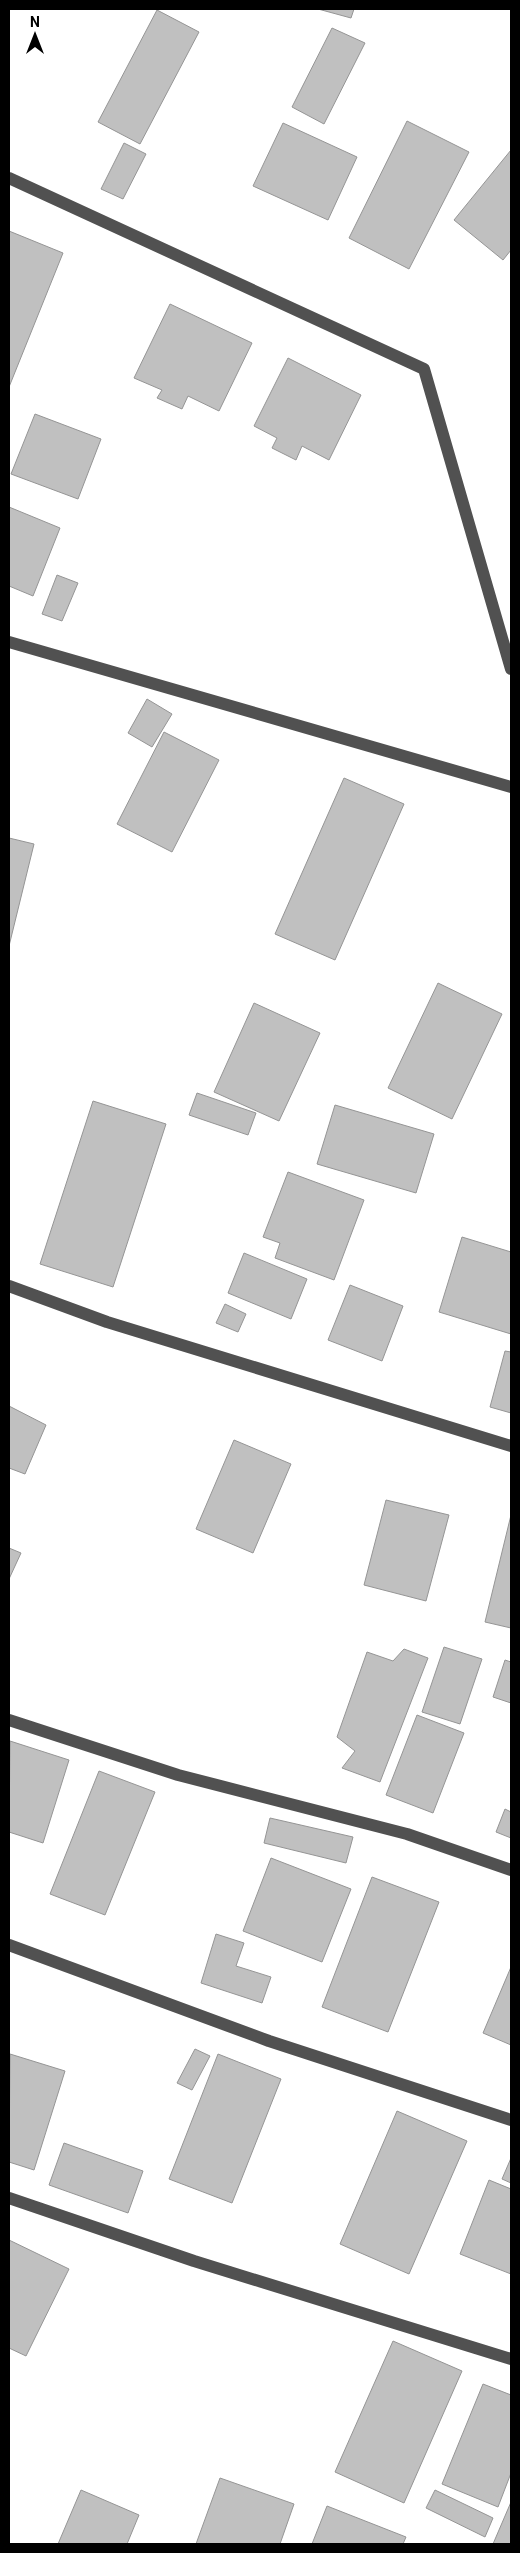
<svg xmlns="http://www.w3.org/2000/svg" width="520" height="2553" font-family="Roboto,sans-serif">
<rect width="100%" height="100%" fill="#fff"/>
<!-- building -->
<path fill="#c0c0c0" stroke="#959595" d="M318,9H354L351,18Z
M157,10L199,32L140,144L98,122Z
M332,28L365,43L324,124L292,107Z
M407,121L469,152L409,269L349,238Z
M283,123L357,157L328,220L253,186Z
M124,143L146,154L123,199L101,189Z
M511,150V250L503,260L454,220Z
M9,231L63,253L9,387Z
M170,304L252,343L219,411L188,396L182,409L157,398L162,390L134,378Z
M288,358L361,395L329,460L302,446L296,460L272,448L277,438L254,426Z
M35,414L101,439L78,499L11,474Z
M9,507L60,528L33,596L9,586Z
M57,575L78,583L62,621L42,614Z
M147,699L172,714L152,747L128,733Z
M164,732L219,760L172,852L117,824Z
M344,778L404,804L335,960L275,934Z
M9,838L34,844L9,946Z
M438,983L502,1014L452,1119L388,1088Z
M254,1003L320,1033L279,1121L214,1092Z
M197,1093L256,1113L248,1135L189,1115Z
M93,1101L166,1124L113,1287L40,1264Z
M335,1105L434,1134L416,1193L317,1164Z
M288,1172L364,1200L334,1280L275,1258L280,1243L263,1237Z
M462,1237L511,1252V1334L439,1312Z
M244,1253L307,1279L291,1319L228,1293Z
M350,1285L403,1306L382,1361L328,1340Z
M225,1304L246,1314L238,1332L216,1323Z
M505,1351L511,1352V1413L490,1407Z
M9,1406L46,1425L25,1474L9,1468Z
M234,1440L291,1464L253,1553L196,1529Z
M386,1500L449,1515L426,1601L364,1585Z
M511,1515V1628L485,1622Z
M9,1548L21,1553L9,1579Z
M444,1647L482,1659L460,1724L422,1712Z
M404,1649L428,1658L380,1782L342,1768L355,1751L337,1737L367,1652L393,1661Z
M505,1660L511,1662V1703L493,1697Z
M417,1715L464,1733L433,1813L386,1795Z
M10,1741L69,1760L43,1843L9,1832Z
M99,1771L155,1792L105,1915L50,1894Z
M505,1809L511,1812V1838L496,1832Z
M270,1818L353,1837L346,1863L264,1843Z
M271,1858L351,1889L322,1962L243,1931Z
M372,1877L439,1902L388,2032L322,2007Z
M216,1934L244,1943L236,1966L271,1977L262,2003L201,1983Z
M511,1967V2045L483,2033Z
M195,2049L210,2056L192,2090L177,2083Z
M10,2054L65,2071L34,2170L9,2162Z
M218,2054L281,2079L232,2203L169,2179Z
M397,2111L467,2141L409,2274L340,2244Z
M64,2143L143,2171L128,2213L49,2185Z
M511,2158V2183L502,2179Z
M489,2180L511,2189V2274L460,2254Z
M9,2240L69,2269L26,2356L9,2348Z
M393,2341L462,2371L404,2503L335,2472Z
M483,2384L511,2395V2473L498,2507L442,2484Z
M220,2478L294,2504L280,2544H196Z
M81,2490L139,2515L127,2544H58Z
M435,2490L493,2518L485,2537L426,2508Z
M511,2502V2544H493Z
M327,2506L406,2537L403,2544H312Z"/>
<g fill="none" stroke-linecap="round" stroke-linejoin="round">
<!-- minor -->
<path stroke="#515151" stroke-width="12" d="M9,178L424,369L511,669
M9,642L511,787
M9,1286L107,1322L511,1446
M9,1720L178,1775L407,1834L511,1870
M9,1945L269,2041L511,2120
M9,2198L194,2261L511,2359"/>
</g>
<!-- border -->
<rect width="520" height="2553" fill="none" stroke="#000000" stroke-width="20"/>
<!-- north arrow -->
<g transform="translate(35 35)" stroke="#ffffff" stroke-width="4" paint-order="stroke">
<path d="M0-4L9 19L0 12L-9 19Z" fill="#000000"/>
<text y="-8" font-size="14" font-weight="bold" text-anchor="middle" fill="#000000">N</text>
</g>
</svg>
